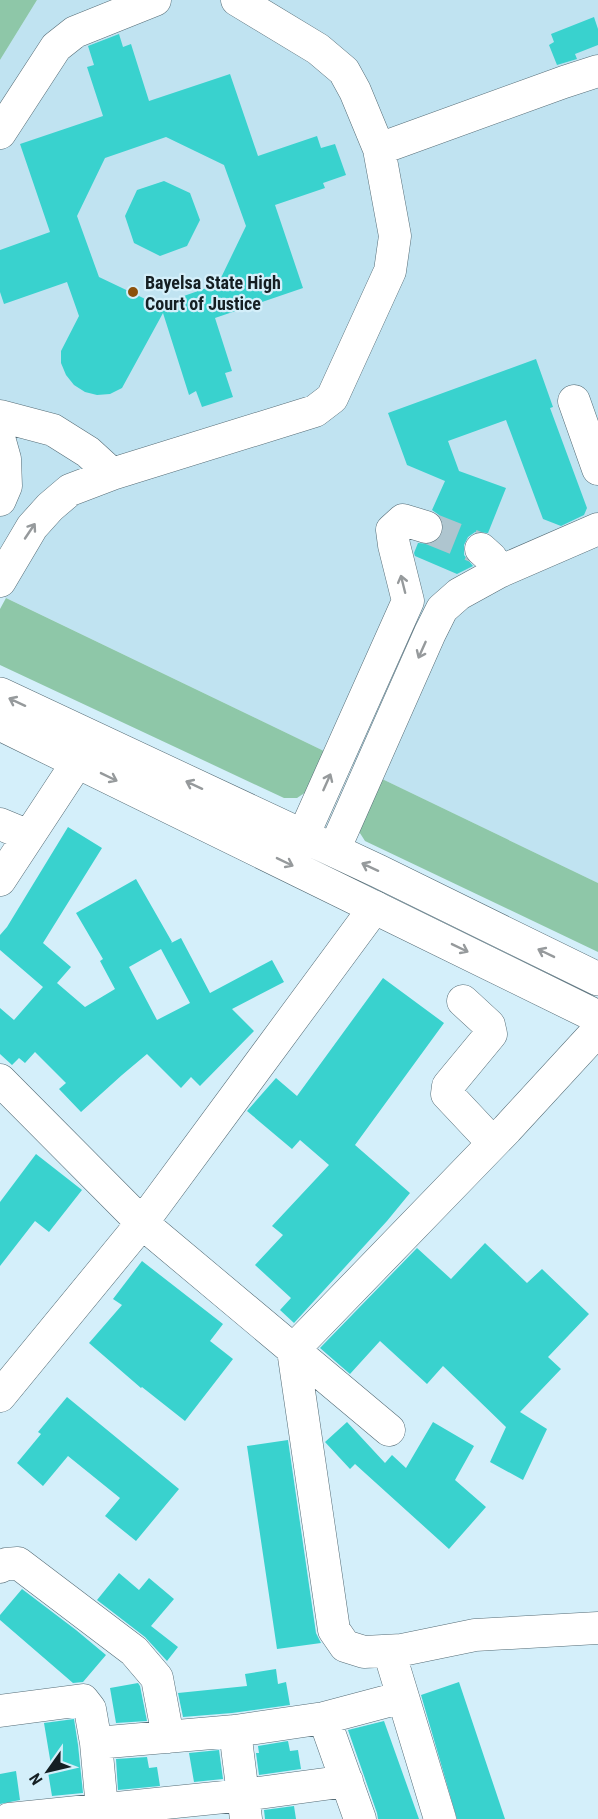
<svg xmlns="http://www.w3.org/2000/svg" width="598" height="1819" font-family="'Roboto Condensed',sans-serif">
<rect width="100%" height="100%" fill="#d4effa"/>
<!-- built -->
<path fill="#c0e3f1" d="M37,0H598V883L0,595V60Z"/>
<!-- green -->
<path fill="#8ec7a8" d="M0,0H37L0,60Z
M6,598L326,752L306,792L297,798H284L0,665V609Z
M378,777L598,883V952L365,841L358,830Z"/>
<!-- building -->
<path fill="#39d2ce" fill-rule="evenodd" d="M594,17L598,29V45L575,54L577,59L557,65L549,45L554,42L551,34Z
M119,34L123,47L131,44L149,101L230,74L258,156L317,136L321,148L335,144L346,175L323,183L325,188L275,205L303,288L215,318L232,371L225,373L233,397L202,407L196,391L189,395L163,313L122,388L110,394L97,395L85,392L74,385L66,375L61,363V351L79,316L67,282L4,304L0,292V250L50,232L20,144L103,116L87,67L94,65L88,46ZM166,137L224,165L246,226L218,284L161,304L162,307L99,277L77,216L105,158Z
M164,181L190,193L200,220L187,246L160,256L134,243L125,216L137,190Z
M536,359L553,407L550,408L587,508L584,515L561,526L543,519L506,420L448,441L459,471L506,488L488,533L475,532L468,537L464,545V555L473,566L457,574L415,556L414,553L418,543L431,544L438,540L443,533V522L439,515L432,510L445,481L407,465L388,413Z
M68,827L102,848L43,943L71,967L57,983L85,1007L115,989L100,961L103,959L76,913L136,879L172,942L171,943L181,938L210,993L272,960L284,982L232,1009L254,1031L200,1086L191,1077L181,1088L147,1054L122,1075L81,1112L59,1089L66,1083L35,1052L25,1063L19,1058L12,1065L0,1054V1008L14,1020L43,987L0,950V935L7,927ZM161,949L190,1003L157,1020L129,967Z
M383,978L444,1023L355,1145L410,1193L387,1221L294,1323L280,1310L291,1298L255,1265L283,1235L272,1226L329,1165L300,1140L292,1149L247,1111L276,1078L297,1096Z
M36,1154L82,1190L49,1232L35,1221L0,1266V1202Z
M485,1243L527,1283L542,1269L589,1314L548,1357L561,1369L520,1412L547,1429L523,1480L490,1462L506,1427L443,1366L427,1384L380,1341L350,1374L320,1348L417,1248L451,1279Z
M142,1261L223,1324L210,1341L233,1359L185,1421L142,1387L141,1388L89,1343L122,1305L113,1299Z
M67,1397L179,1489L136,1541L105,1516L120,1498L68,1456L43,1486L17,1463L41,1434L38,1432Z
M347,1422L385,1463L392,1455L406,1468L433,1422L474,1446L455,1480L486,1507L449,1549L355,1464L350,1469L325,1442Z
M288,1440L316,1633L321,1643L277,1649L247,1446Z
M119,1573L139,1590L149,1578L174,1599L151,1626L178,1647L167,1661L145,1637L97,1600Z
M22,1589L76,1630L106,1655L83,1682L73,1683L0,1620V1615Z
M276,1669L278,1684L286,1682L290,1705L232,1713L183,1717L178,1693L247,1686L245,1674Z
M459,1682L505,1819H457L421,1695Z
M138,1683L140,1686L147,1721L116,1723L110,1688Z
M74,1719L78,1745L83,1793L52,1796L47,1766L51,1765L44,1723Z
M384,1721L419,1819H378L377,1813L348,1730Z
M288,1741L290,1751L298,1750L301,1769L259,1775L256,1753H259L258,1746Z
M219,1750L223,1779L194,1782L189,1753Z
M147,1757L149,1768L157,1767L160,1786L118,1790L116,1759Z
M16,1771L20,1800L0,1804V1774Z
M294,1806L296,1819H265L264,1810Z"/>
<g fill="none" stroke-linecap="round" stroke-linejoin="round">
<!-- minor-tunnel -->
<path stroke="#aec5cf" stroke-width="32" stroke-dasharray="32 16" stroke-linecap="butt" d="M426,527L481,549"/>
<defs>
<path id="minor" d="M0,133L56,47L75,32L155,0
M379,149L564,82L598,71
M574,401L598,469
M0,416L53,430L88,452L112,474
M0,441L5,459L6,486L0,500
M499,572L598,529
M0,581L32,527L50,507L70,490L112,474L315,411L332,398L390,271L395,236L379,149L355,91L344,71L318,49L237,0
M0,824L29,836
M303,836L408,601L394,545L392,530L403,520L426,527
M334,850L430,633L442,609L459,594L499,572L491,558L481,549
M0,880L92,740
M463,1001L489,1025L491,1034L448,1086L447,1094L493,1143
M598,1030L507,1129L293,1350L334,1630L345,1646L364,1652L402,1650L475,1635L598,1628
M0,1080L142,1223L389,1430
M0,1396L142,1223L375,907
M0,1567L6,1564L18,1563L134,1651L157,1678L168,1737
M389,1651L440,1819
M0,1711L83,1700L90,1709L96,1743L103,1819
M324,1718L360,1819
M235,1731L246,1819
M96,1743L235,1731L324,1718L403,1697
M9,1819L244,1795L347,1781"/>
<path id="major" d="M0,694L378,871L598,979
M0,724L598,1017"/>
</defs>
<!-- minor casing -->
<use href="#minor" stroke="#556c76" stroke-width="33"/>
<!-- major casing -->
<use href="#major" stroke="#556c76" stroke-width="34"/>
<!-- minor -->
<use href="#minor" stroke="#fff" stroke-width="32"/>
<!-- major -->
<use href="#major" stroke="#fff" stroke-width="33"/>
</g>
<!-- one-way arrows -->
<defs><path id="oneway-shaft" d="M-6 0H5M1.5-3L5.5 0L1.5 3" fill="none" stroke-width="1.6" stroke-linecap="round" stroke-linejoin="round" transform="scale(1.5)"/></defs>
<g stroke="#969a9c">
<use href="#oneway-shaft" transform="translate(30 531) rotate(-56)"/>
<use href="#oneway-shaft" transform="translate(403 584) rotate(-104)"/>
<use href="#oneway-shaft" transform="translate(422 650) rotate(114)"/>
<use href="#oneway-shaft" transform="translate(17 702) rotate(-155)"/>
<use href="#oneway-shaft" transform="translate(109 777) rotate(26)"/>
<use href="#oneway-shaft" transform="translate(327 782) rotate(-66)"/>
<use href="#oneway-shaft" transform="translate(194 785) rotate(-155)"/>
<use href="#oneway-shaft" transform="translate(285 862) rotate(26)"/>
<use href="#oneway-shaft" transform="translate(370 867) rotate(-155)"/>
<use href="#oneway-shaft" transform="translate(460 948) rotate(26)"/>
<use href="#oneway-shaft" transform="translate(546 953) rotate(-154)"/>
</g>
<!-- markers -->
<circle fill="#8c520d" stroke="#d4effa" stroke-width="2" cx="133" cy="292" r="6"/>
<g text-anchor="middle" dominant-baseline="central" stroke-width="4.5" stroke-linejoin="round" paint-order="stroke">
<!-- poi labels -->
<g font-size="18" font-weight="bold" fill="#151f23" stroke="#d4effa" text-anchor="start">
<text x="145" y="282">Bayelsa State High<tspan x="145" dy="21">Court of Justice</tspan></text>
</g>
</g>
<!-- north arrow -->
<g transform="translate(48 1771) rotate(236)" stroke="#d4effa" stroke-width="4.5" paint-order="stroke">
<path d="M0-4.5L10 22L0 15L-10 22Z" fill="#151f23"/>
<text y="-9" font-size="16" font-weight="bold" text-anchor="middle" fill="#151f23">N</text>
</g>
</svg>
